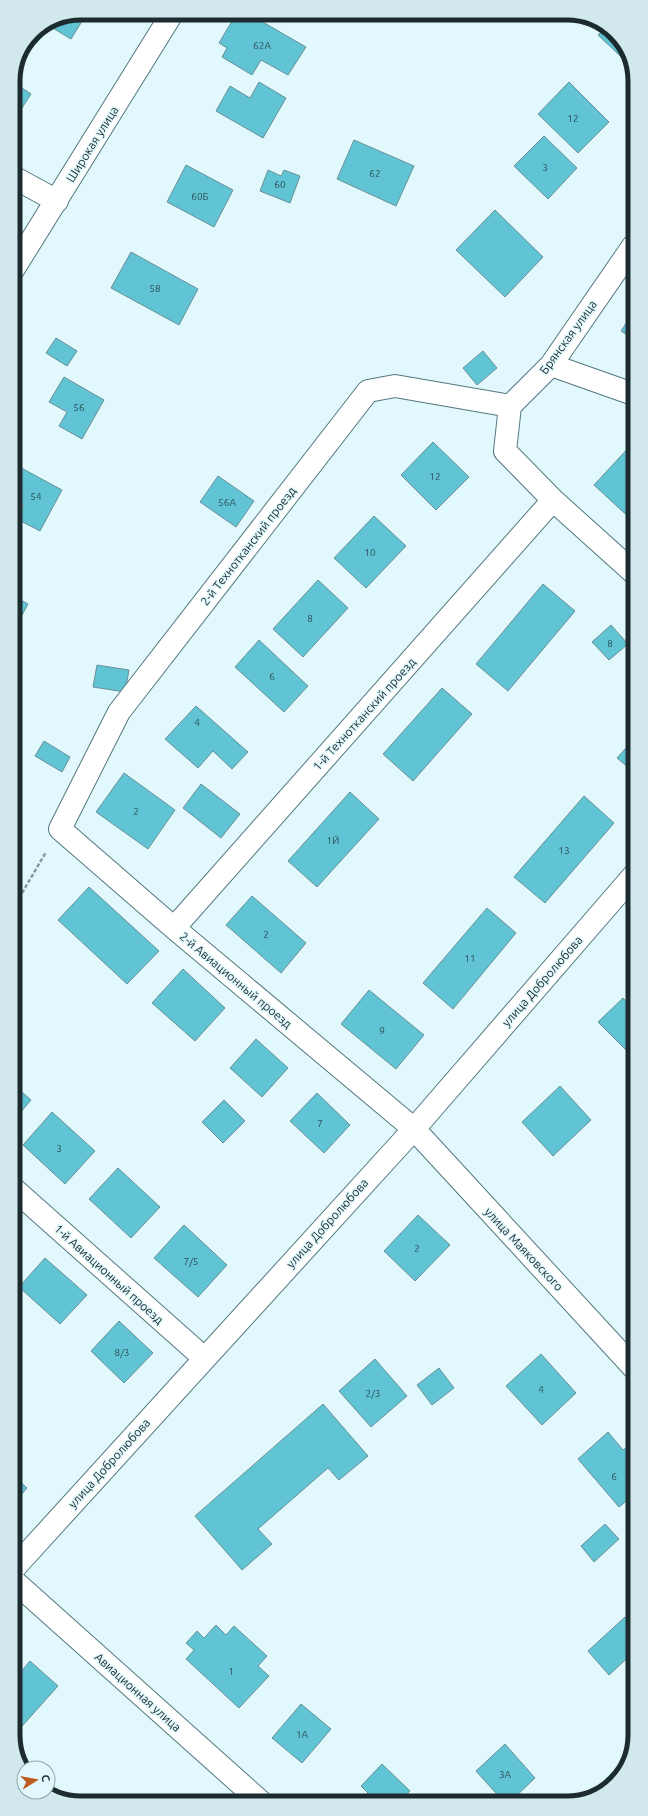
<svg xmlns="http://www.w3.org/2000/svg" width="648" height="1816" font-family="Ubuntu,sans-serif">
<rect width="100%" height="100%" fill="#e1f9fd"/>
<!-- building -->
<path fill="#60c4d5" stroke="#6a9097" d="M235,16H264L261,21L306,47L288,75L261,60L252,75L222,57L227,48L219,43Z
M55,18H84L71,39L46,24Z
M606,27L612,30L633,63V68L598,35Z
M13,82L31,94L13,122Z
M259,82L286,98L263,138L216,111L230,86L250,98Z
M569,82L609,122L578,153L538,114Z
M544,136L577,168L548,199L514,166Z
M354,140L414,166L396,206L337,179Z
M186,165L233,190L214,227L167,202Z
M268,170L281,176L284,170L300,176L290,203L260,191Z
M495,210L543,257L505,297L456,250Z
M131,252L198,289L179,325L111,288Z
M633,313V339L621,331Z
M56,338L77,351L67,366L46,353Z
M483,351L497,368L477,385L463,368Z
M64,377L104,400L82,439L59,426L67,412L49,402Z
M433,442L469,477L436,510L401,475Z
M632,444L633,445V521L594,485Z
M14,464L62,490L40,531L17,519L24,506L14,501Z
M218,476L254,501L236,527L200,502Z
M374,516L406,546L366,588L334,558Z
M318,580L348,608L303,657L273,629Z
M543,584L575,611L508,691L476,664Z
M14,596L28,604L14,630Z
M611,625L628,644L609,660L592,642Z
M259,640L308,686L284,712L235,667Z
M97,665L129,670L125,692L93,687Z
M442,688L472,714L413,781L383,754Z
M196,706L248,752L232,769L213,751L198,768L165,739Z
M634,739V772L617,758Z
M44,741L70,757L62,772L35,756Z
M124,773L175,810L148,849L96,812Z
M201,784L240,814L221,838L183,808Z
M350,792L379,819L317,887L288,861Z
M584,796L614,823L545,903L514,877Z
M89,887L159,951L127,984L58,920Z
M252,896L306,943L281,973L226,925Z
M487,908L516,933L453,1009L423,983Z
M183,969L225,1008L195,1041L152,1003Z
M369,990L424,1035L396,1069L341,1024Z
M623,998L634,1009V1058L598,1022Z
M256,1039L288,1068L262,1097L230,1068Z
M14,1085L31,1100L15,1119Z
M560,1086L591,1120L553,1156L522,1122Z
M317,1093L350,1125L324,1153L290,1121Z
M224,1100L245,1121L223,1143L202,1122Z
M52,1112L95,1151L65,1184L23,1145Z
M118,1168L160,1207L131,1238L89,1199Z
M418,1215L450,1245L415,1281L384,1251Z
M184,1225L227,1265L198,1297L154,1258Z
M45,1258L87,1295L60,1324L19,1287Z
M119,1321L153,1353L124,1383L91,1351Z
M541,1354L576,1393L542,1425L506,1386Z
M375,1359L407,1396L371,1427L339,1391Z
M439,1368L454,1388L432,1405L417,1385Z
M323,1404L368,1456L339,1480L328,1468L258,1529L272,1544L242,1570L195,1516Z
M608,1432L623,1450L633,1442L635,1443V1494L619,1507L578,1459Z
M15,1477L27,1488L15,1502Z
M605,1524L619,1539L594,1562L581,1546Z
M625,1617L635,1628V1651L609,1675L588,1651Z
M216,1625L226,1635L234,1626L267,1656L258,1666L269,1676L239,1708L186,1659L194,1650L186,1643L197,1631L204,1638Z
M30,1661L58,1686L15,1734V1679Z
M301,1704L331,1729L302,1763L272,1738Z
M505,1744L535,1778L511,1801H503L476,1771Z
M382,1764L410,1791L401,1801L359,1802L368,1793L361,1786Z"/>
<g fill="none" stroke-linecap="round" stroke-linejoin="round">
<defs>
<path id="street" d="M13,177L57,201
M633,246L551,365L510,406L505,451L553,500L633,572
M551,365L633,394
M510,406L395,386L368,391L119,712L60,829L174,928L414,1129L634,1368
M174,928L553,500
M15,1190L204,1358
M15,1582L261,1802"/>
<path id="secondary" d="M13,270L170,17
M15,1567L414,1129L634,875"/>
</defs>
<!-- street casing -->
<use href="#street" stroke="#53787f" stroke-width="24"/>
<!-- secondary casing -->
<use href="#secondary" stroke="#53787f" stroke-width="24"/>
<!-- path -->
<path stroke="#879b9e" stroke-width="2.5" stroke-dasharray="4 2" stroke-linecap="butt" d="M633,186V188
M14,900H18L46,852"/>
<!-- street -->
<use href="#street" stroke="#fff" stroke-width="22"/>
<!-- secondary -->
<use href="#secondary" stroke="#fff" stroke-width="22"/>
</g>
<g text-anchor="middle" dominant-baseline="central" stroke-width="3" stroke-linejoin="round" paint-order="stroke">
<!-- number labels -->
<g font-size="10" fill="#2d5158">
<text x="262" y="45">62А</text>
<text x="573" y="118">12</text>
<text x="545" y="167">3</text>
<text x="375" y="173">62</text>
<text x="280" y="184">60</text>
<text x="200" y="196">60Б</text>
<text x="155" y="288">58</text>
<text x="79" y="407">56</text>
<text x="435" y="476">12</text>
<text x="36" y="496">54</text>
<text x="227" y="502">56А</text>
<text x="370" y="552">10</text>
<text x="310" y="618">8</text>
<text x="610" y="643">8</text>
<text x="272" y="676">6</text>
<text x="197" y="722">4</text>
<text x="136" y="811">2</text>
<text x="333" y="840">1Й</text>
<text x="564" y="850">13</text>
<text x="266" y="934">2</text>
<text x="470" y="958">11</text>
<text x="382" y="1030">9</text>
<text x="320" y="1123">7</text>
<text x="59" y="1148">3</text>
<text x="417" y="1248">2</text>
<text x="191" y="1261">7/5</text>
<text x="122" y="1352">8/3</text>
<text x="541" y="1389">4</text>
<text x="373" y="1393">2/3</text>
<text x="614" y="1476">6</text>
<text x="231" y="1671">1</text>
<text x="302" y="1734">1А</text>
<text x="505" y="1774">3А</text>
</g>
<!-- street labels -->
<g font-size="12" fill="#1c2b2e" stroke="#e1f9fd">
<text transform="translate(92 144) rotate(-58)">Широкая улица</text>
<text transform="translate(568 337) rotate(-54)">Брянская улица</text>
<text transform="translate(248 546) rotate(-52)">2-й Технотканский проезд</text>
<text transform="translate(364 714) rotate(-48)">1-й Технотканский проезд</text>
<text transform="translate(236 980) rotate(40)">2-й Авиационный проезд</text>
<text transform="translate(542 981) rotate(-49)">улица Добролюбова</text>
<text transform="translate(327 1223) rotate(-48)">улица Добролюбова</text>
<text transform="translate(524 1249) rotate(47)">улица Маяковского</text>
<text transform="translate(109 1274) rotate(42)">1-й Авиационный проезд</text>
<text transform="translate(109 1463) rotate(-48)">улица Добролюбова</text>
<text transform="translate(138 1692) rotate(42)">Авиационная улица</text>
</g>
</g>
<!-- crop -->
<path d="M0 0H648V1816H0ZM81 20H567A61 61 0 0 1 628 81V1735A61 61 0 0 1 567 1796H81A61 61 0 0 1 20 1735V81A61 61 0 0 1 81 20Z" fill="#d1e9ec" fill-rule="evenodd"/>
<path fill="none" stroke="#1c2b2e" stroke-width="5" d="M81 20H567A61 61 0 0 1 628 81V1735A61 61 0 0 1 567 1796H81A61 61 0 0 1 20 1735V81A61 61 0 0 1 81 20Z"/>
<!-- north arrow -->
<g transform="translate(36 1780) rotate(79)"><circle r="19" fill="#e1f9fd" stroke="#92a7aa"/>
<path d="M0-3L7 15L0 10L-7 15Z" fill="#bd5c1e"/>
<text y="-6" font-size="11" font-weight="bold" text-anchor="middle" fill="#1c2b2e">С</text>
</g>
</svg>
